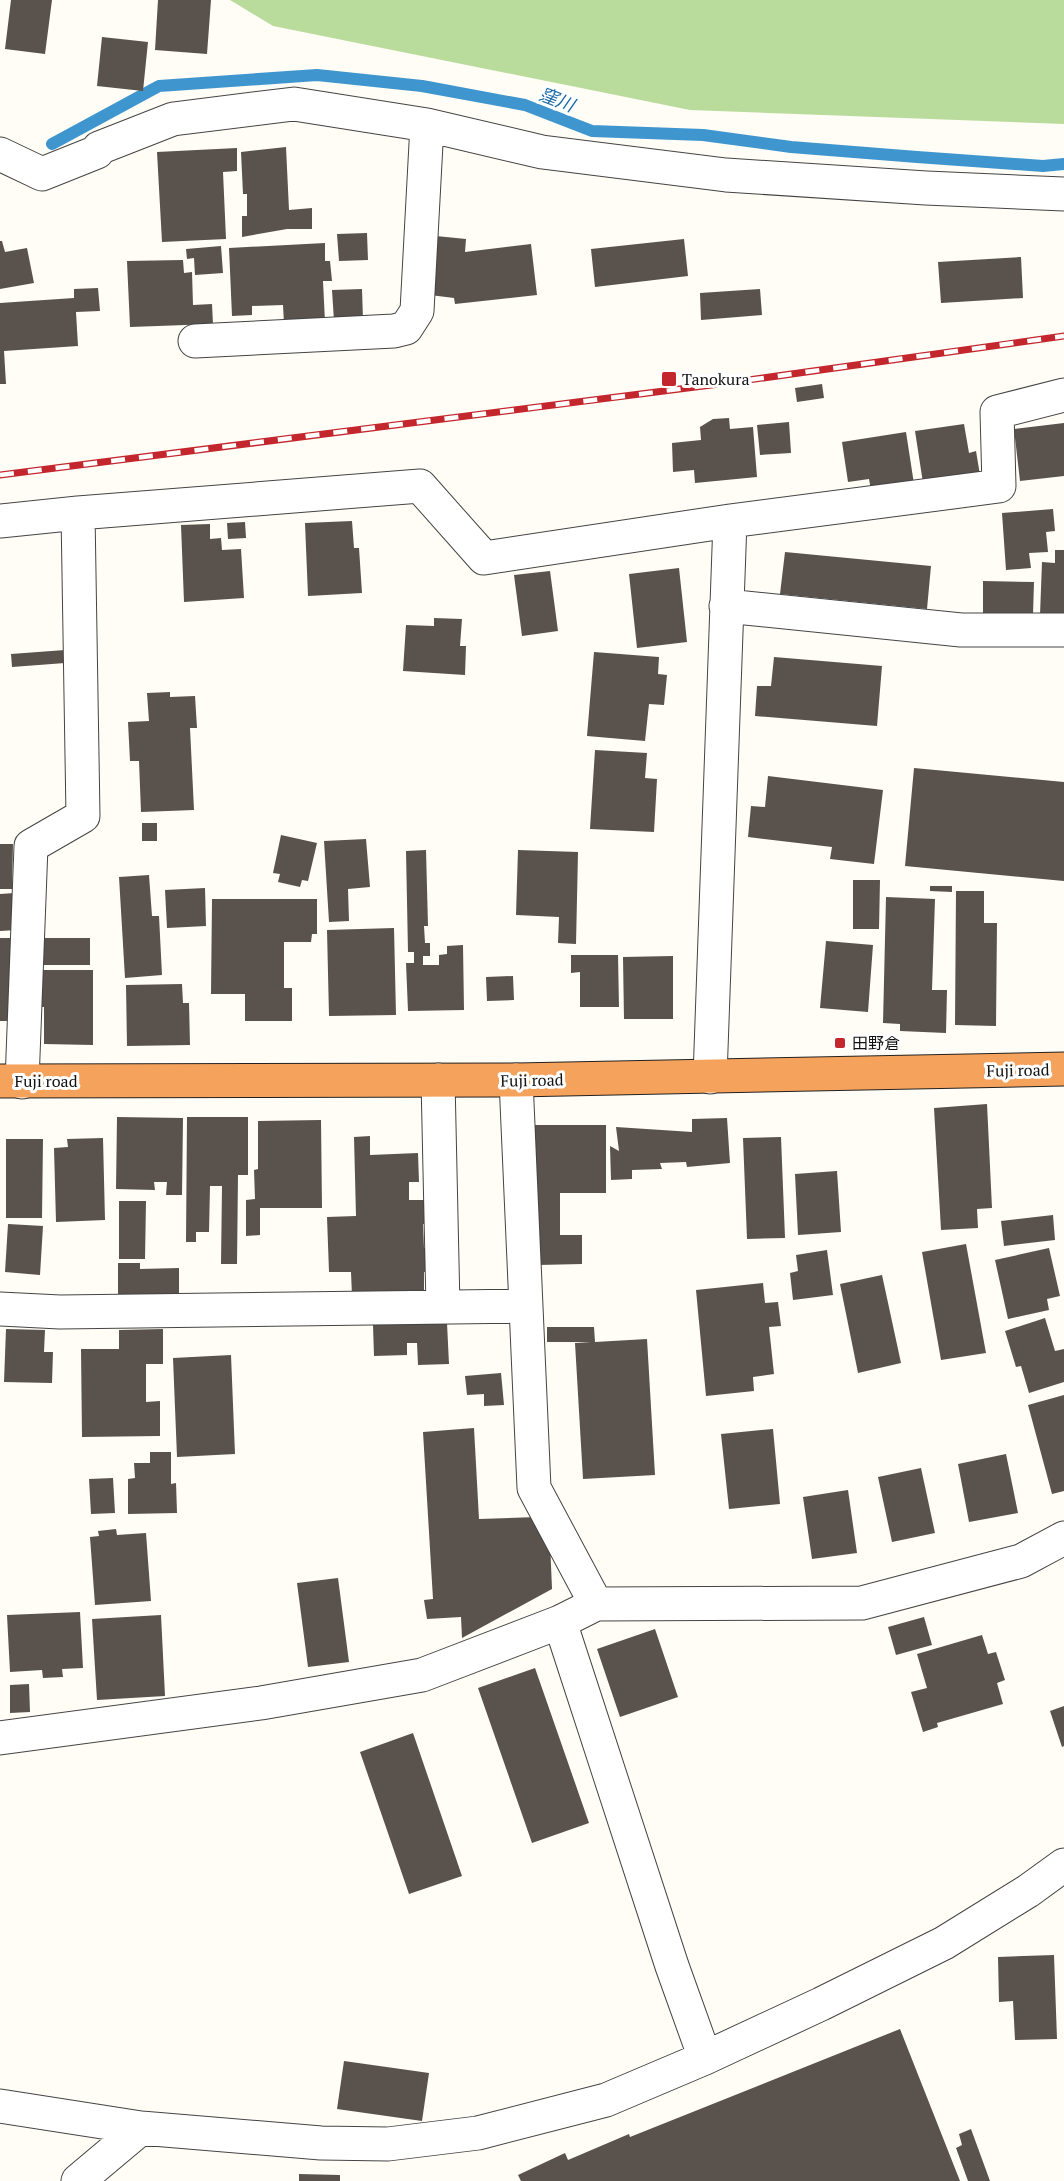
<svg xmlns="http://www.w3.org/2000/svg" width="1064" height="2181" font-family="'PT Serif','Noto Sans JP',serif">
<rect width="100%" height="100%" fill="#fffdf5"/>
<!-- forest -->
<path fill="#b9dc9c" d="M230,0H1064V124L690,110L273,26Z"/>
<g fill="none" stroke-linecap="round" stroke-linejoin="round">
<!-- stream -->
<path stroke="#3f96cf" stroke-width="12" d="M52,144L159,86L317,75L422,86L525,105L592,131L703,135L791,147L917,157L1043,166L1064,164"/>
</g>
<!-- building -->
<path fill="#5a524d" d="M11,0H52L45,54L5,49Z
M158,0H211L207,54L155,50Z
M102,37L148,42L143,91L97,86Z
M286,147L289,210L312,208V229H287L242,237V216H247V194H243L241,152Z
M237,148V171L223,172L226,239L162,242L157,152Z
M367,233L368,260L339,261L337,234Z
M436,236L466,239L465,252L531,244L537,295L455,304L454,298L430,295Z
M684,239L688,276L595,287L591,249Z
M0,241H2L5,252L27,248L34,283L0,289Z
M325,243V261H330L332,281H323L325,322L284,324L283,305L252,306V315L232,316L229,248Z
M221,246L223,273L195,275L194,258L187,259L186,249Z
M1021,257L1023,298L941,303L938,262Z
M183,260L184,273L192,272L193,305L212,304L213,324L130,327L127,261Z
M98,288L100,311L76,312L78,346L4,351L6,384H0V303L74,298V289Z
M362,289L363,320L334,321L332,290Z
M760,289L762,315L701,320L700,293Z
M822,384L824,398L797,402L795,388Z
M729,418L730,429L753,427L757,477L695,483L694,470L673,472L672,443L701,440L700,427L713,419Z
M789,422L791,453L760,455L757,425Z
M1064,423V476L1020,481L1014,429Z
M964,424L969,453L976,451L980,475L923,483L915,431Z
M906,432L914,484L871,490L869,479L848,482L842,442Z
M1053,509L1055,531L1046,532L1048,552L1029,553L1031,568L1006,570L1002,513Z
M352,521L354,548H359L362,593L308,596L305,523Z
M245,522L246,538L228,539L227,523Z
M210,524V539L221,538L222,550L241,549L244,598L184,602L181,525Z
M1055,550H1064V616L1040,615L1042,562L1055,563Z
M785,552L931,566L927,609L780,594Z
M679,568L687,642L637,648L629,574Z
M550,571L558,631L522,636L514,575Z
M983,581L1034,582L1033,615L983,614Z
M434,618L462,619L460,646H466L465,675L403,671L406,625L434,626Z
M65,650V663L12,667L11,654Z
M594,652L659,657L658,674L667,675L664,705L649,704L645,741L587,736Z
M774,657L882,666L877,726L755,716L757,686H771Z
M170,692V697L195,696L197,728H190L194,810L141,812L139,761H130L128,722L149,721L147,693Z
M595,750L647,753L645,778L657,779L654,832L590,829Z
M914,768L1064,782V881L905,866Z
M768,776L883,790L874,864L830,859L832,847L748,837L751,806L765,807Z
M142,823H157V841H142Z
M281,835L317,843L308,881L302,880L300,887L278,882L280,874L273,873Z
M366,839L370,887L348,889L349,921L329,922L324,841Z
M0,844H13L12,889H0Z
M426,850L428,926H424L425,943H430V956H423V965H439V955L447,954V946L463,945L464,1010L408,1011L406,963H414V952H408L406,851Z
M518,850L578,852L576,944L558,943L559,917L516,915Z
M149,875L152,916H159L162,975L125,978L119,877Z
M853,880H880L879,929H853Z
M930,886H952V892L930,891Z
M205,888L206,926L167,928L165,890Z
M956,891H984V923H997L996,1026L955,1025Z
M15,893L17,930L0,931V894Z
M886,897L935,899L932,990H947L946,1033L900,1031V1024L883,1023Z
M212,899H317V934H312L311,942H284V988H292V1021H245V994H211Z
M394,928L396,1015L329,1016L327,930Z
M0,938H17L15,1021H0Z
M37,938H90V965H37Z
M826,941L873,945L868,1012L820,1008Z
M571,955H618L619,1007H580V972L571,973Z
M673,956V1019H624L623,957Z
M34,970H93V1045L44,1044V1007H34Z
M513,976L514,1000L487,1001L486,977Z
M182,984L183,1003H189L190,1045L127,1046L126,985Z
M987,1104L992,1208L977,1209L978,1228L941,1230L934,1108Z
M117,1117L183,1118L182,1195H166L167,1182H154L155,1190L116,1189Z
M187,1117H248V1175H238L237,1264H221L222,1186H210L209,1232H196V1242H186Z
M727,1118L730,1163L687,1167L686,1162L660,1163L662,1169L632,1170V1179L611,1180L610,1146L619,1151L616,1127L692,1132V1119Z
M321,1120L322,1208H260V1235L246,1236V1200L255,1199L254,1170L258,1169V1121Z
M530,1125H606V1193H560V1235H582V1264L538,1265Z
M370,1136V1155L418,1153L419,1182H409V1200H429L430,1224H423L424,1248H431V1271L424,1272V1295L352,1296L351,1272H329L327,1217L356,1216L354,1137Z
M781,1137L785,1238L747,1239L743,1138Z
M103,1138L105,1220L56,1222L54,1148L68,1147L67,1139Z
M6,1139H43L42,1218H6Z
M837,1171L841,1232L798,1235L795,1174Z
M119,1201H146L145,1259H119Z
M1053,1215L1055,1240L1004,1246L1001,1221Z
M8,1224L43,1226L40,1275L5,1272Z
M966,1244L986,1353L941,1360L922,1252Z
M1049,1248L1060,1296L1047,1299L1049,1310L1008,1319L995,1260Z
M827,1250L833,1295L793,1300L790,1273L798,1271L796,1255Z
M118,1263H140V1269L179,1268V1298L118,1302Z
M882,1275L901,1363L858,1373L840,1284Z
M763,1283L765,1303L778,1302L781,1326L769,1327L774,1374L753,1377L754,1391L706,1396L696,1290Z
M1045,1318L1055,1351L1064,1349V1382L1029,1393L1021,1366L1016,1367L1005,1331Z
M447,1323L449,1364L418,1365L417,1343H407V1355L374,1356L373,1325Z
M547,1327H594L595,1342L647,1339L655,1475L583,1479L575,1343L591,1342H547Z
M6,1329L45,1330L44,1352H53L52,1383L4,1382Z
M163,1329V1364H146V1402L160,1401V1436L82,1437L81,1349H119V1330Z
M231,1355L235,1454L177,1457L173,1358Z
M501,1373L504,1405L484,1406V1394L467,1395L465,1376Z
M1064,1395V1491L1052,1494L1028,1405Z
M474,1428L479,1519L538,1517L550,1541L552,1589L462,1638L461,1617L427,1619L424,1600L433,1599L423,1432Z
M773,1429L780,1504L729,1509L721,1434Z
M150,1452H171V1484L176,1483L177,1513L128,1514V1479L135,1478L134,1463H150Z
M1006,1454L1018,1513L969,1522L958,1464Z
M921,1468L935,1533L892,1542L878,1477Z
M113,1478L115,1513L91,1514L89,1479Z
M848,1490L857,1553L812,1559L803,1497Z
M116,1529L117,1535L146,1533L151,1601L95,1605L90,1537L99,1536L98,1531Z
M338,1578L349,1662L308,1667L297,1583Z
M80,1612L83,1668L62,1669L63,1677L43,1678L42,1670L10,1672L7,1615Z
M161,1615L165,1696L97,1700L92,1619Z
M924,1617L932,1645L896,1655L888,1627Z
M655,1629L678,1697L620,1717L597,1649Z
M982,1635L988,1654L996,1652L1005,1680L997,1683L1003,1704L937,1723L938,1727L923,1732L911,1692L927,1688L917,1654Z
M535,1668L589,1823L532,1843L478,1688Z
M29,1684L30,1712L10,1713V1685Z
M1064,1706V1746L1062,1747L1050,1711Z
M413,1733L462,1876L409,1894L360,1752Z
M1054,1955L1057,2039L1015,2040L1013,2001L999,2002L998,1957Z
M900,2029L960,2181H521L518,2175L565,2153L568,2160L629,2134L630,2137Z
M344,2061L429,2073L422,2121L337,2109Z
M971,2129L990,2181H968L956,2148L962,2145L959,2134Z
M299,2174L340,2175V2181H299Z"/>
<g fill="none" stroke-linecap="round" stroke-linejoin="round">
<defs>
<path id="minor" d="M0,154L42,174L97,152L99,148L173,119L294,104L427,125L542,152L726,175L926,188L1064,194
M195,341L394,331L406,328L417,311L427,125
M0,521L78,513L420,486L484,558L730,521L999,486L997,412L1064,395
M726,606L961,630H1064
M710,1077L730,521
M438,1080L443,1307
M516,1080L534,1488L596,1604
M22,1082L31,846L83,816L78,513
M0,1309L60,1312L526,1306
M560,1622L672,1966L705,2058
M0,1738L261,1703L422,1675L560,1622L596,1604L862,1603L1021,1561L1064,1538
M0,2106L141,2128L321,2143L388,2144L478,2133L606,2100L705,2058L821,2004L944,1943L1028,1891L1064,1865
M78,2181L141,2128"/>
<path id="highway" d="M0,1081L516,1080L1064,1069"/>
</defs>
<!-- minor casing -->
<use href="#minor" stroke="#444" stroke-width="35"/>
<!-- highway casing -->
<use href="#highway" stroke="#222" stroke-width="35"/>
<!-- minor -->
<use href="#minor" stroke="#fff" stroke-width="33"/>
<!-- highway -->
<use href="#highway" stroke="#f5a25d" stroke-width="33"/>
<defs>
<path id="rail" d="M0,475L727,383L1064,336"/>
</defs>
<!-- rail casing -->
<use href="#rail" stroke="#c4262e" stroke-width="7"/>
<!-- rail -->
<use href="#rail" stroke="#fff" stroke-width="4.5" stroke-dasharray="14" stroke-linecap="butt"/>
</g>
<!-- markers -->
<g fill="#c4262e" stroke="#fff" stroke-width="2">
<rect x="661" y="371" width="16" height="16" rx="3"/>
<rect x="834" y="1037" width="12" height="12" rx="3"/>
</g>
<g text-anchor="middle" dominant-baseline="central" stroke-width="6" stroke-linejoin="round" paint-order="stroke">
<!-- poi labels -->
<g font-size="16" fill="#111" stroke="#fff" text-anchor="start">
<text x="682" y="379">Tanokura</text>
<text x="852" y="1043">田野倉</text>
</g>
<!-- street labels -->
<g font-size="16" fill="#111" stroke="#fff">
<text transform="translate(1018 1070) rotate(-1)">Fuji road</text>
<text transform="translate(532 1080) rotate(-1)">Fuji road</text>
<text x="46" y="1081">Fuji road</text>
</g>
<!-- water labels -->
<g font-size="18" font-style="italic" fill="#1768a6" stroke="#fff">
<text transform="translate(557 99) rotate(21)">窪川</text>
</g>
</g>
</svg>
